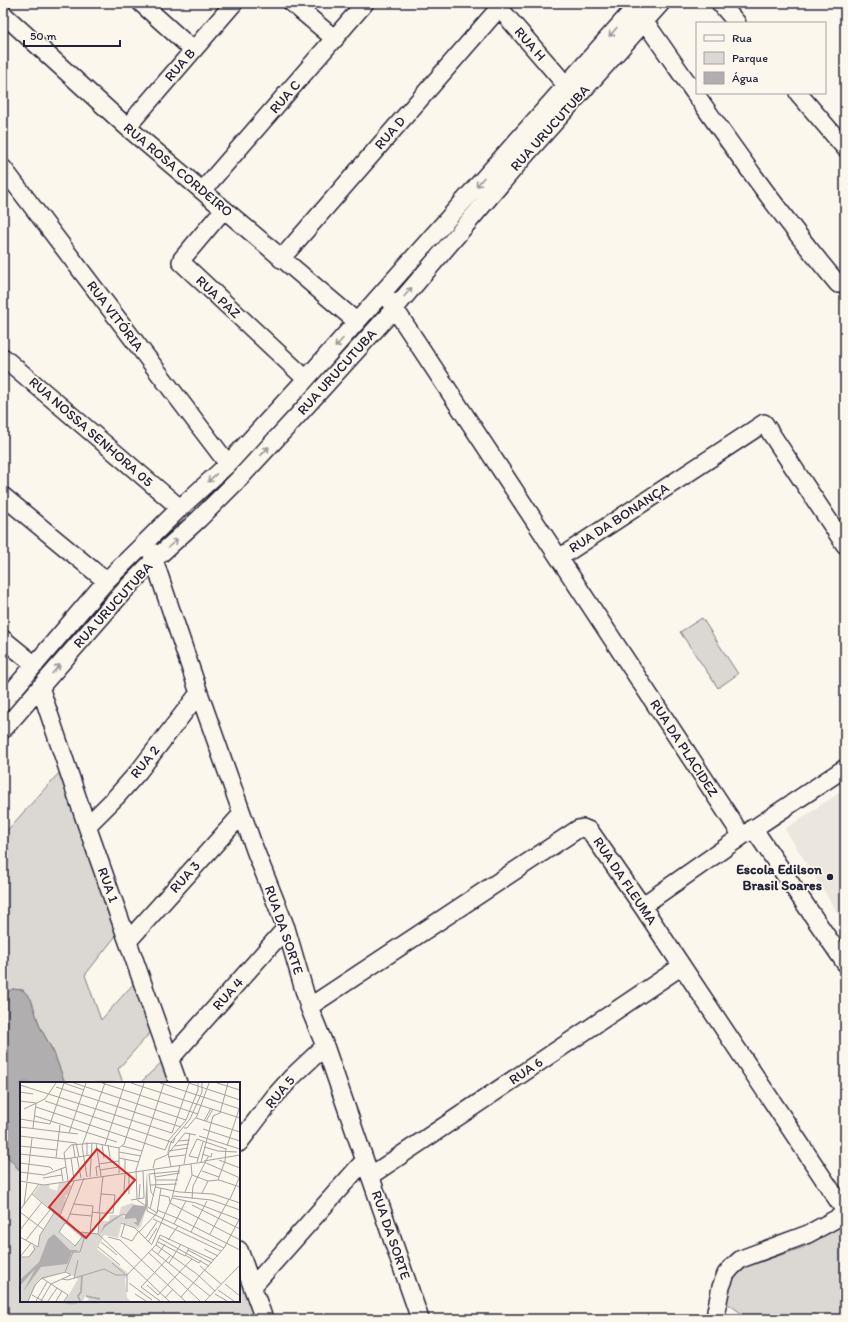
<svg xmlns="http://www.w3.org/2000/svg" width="848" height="1322" font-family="Itim,sans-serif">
<rect width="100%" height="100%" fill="#fbf7ec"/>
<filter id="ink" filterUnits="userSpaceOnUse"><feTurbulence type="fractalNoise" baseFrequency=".025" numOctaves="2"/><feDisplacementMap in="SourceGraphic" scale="8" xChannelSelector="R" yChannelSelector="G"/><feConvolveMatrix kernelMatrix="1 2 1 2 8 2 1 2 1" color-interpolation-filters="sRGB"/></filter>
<g filter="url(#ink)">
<!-- built -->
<path fill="#ebe7df" d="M845,789V925L785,829Z"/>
<!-- green -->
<path fill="#dbd8d3" stroke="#7e7d87" d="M702,618L738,674L718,688L680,632Z
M59,773L118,933L85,975L101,1020L135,982L155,1027L118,1069L123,1083H65L54,1053L40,1027L31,999L23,990L12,989L3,997V835Z
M165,1059L174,1083H140Z
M3,1148L8,1157L21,1172V1301H239V1264L256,1310L250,1319H3Z
M845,1224V1319H749L719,1297L737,1270L804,1247Z"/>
<!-- water -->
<path fill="#b1aeb0" stroke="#787681" d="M12,989L23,990L31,999L40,1027L54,1053L65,1083H21V1172L8,1157L3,1148V997Z"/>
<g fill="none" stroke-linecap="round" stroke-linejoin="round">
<defs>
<path id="minor" d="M141,3L193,50
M292,3L335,39
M495,3L565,84
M720,3L737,23
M3,14L127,127L357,322
M645,22C707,110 768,201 838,284
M798,93L845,148
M127,127L234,3
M3,168L228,464
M203,190L365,3
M224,209L182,259L181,262L306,379
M281,259L499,8
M389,300L559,558L764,423L845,545
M3,357L180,508
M3,496L106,581
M151,551L199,693L255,850L286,928L309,1007L325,1046L420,1319
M559,558L742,836L642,906
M3,639L35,665
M40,687L87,826L178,1083
M3,702L106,581L180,508L228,464L306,379L639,3
M3,730L125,590L154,560L199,519L241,477L300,413L395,308L528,152L661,3
M87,826L116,797L139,771L199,693
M753,828L845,963
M744,835L845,768
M128,941L242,814
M309,1007L578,829L583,828L590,831L642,906L845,1211
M170,1059L286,928
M239,1143L274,1097L292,1077L325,1046
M370,1176L682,966
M239,1250L264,1319
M253,1286L364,1161
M718,1319L716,1311L721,1287L726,1274L732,1267L741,1259L808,1234L845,1214"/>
</defs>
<!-- minor casing -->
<use href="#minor" stroke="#22223b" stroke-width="20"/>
<!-- minor -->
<use href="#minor" stroke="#fbf7ec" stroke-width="17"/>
</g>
<!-- one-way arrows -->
<defs><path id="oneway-shaft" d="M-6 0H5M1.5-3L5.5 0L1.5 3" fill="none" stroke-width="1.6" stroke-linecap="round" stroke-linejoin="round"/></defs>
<g stroke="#99979c">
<use href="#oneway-shaft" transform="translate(613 32) rotate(132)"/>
<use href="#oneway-shaft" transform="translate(480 182) rotate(131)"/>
<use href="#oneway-shaft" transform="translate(408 292) rotate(-50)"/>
<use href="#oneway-shaft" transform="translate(339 343) rotate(132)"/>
<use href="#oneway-shaft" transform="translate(265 451) rotate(-47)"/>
<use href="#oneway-shaft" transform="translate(212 478) rotate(137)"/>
<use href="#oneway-shaft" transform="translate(173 543) rotate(-42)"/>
<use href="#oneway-shaft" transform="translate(56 669) rotate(-49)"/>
</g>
</g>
<!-- markers -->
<circle fill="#22223b" stroke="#fbf7ec" stroke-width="1.5" cx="830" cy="877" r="4"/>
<g text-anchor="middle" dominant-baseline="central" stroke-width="3.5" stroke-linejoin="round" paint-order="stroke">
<!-- street labels -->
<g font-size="14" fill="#22223b" stroke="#fbf7ec">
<text transform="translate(530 44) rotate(49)">RUA H</text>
<text transform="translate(180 65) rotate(-49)">RUA B</text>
<text transform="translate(285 97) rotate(-49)">RUA C</text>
<text transform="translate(550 128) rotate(-48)">RUA URUCUTUBA</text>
<text transform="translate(390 133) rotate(-49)">RUA D</text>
<text transform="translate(178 170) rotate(40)">RUA ROSA CORDEIRO</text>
<text transform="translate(218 297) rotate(43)">RUA PAZ</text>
<text transform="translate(115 316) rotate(53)">RUA VITÓRIA</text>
<text transform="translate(337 372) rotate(-48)">RUA URUCUTUBA</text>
<text transform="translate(91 432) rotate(41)">RUA NOSSA SENHORA 05</text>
<text transform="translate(619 518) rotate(-33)">RUA DA BONANÇA</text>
<text transform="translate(113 605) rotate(-48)">RUA URUCUTUBA</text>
<text transform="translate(684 748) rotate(57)">RUA DA PLACIDEZ</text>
<text transform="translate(145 762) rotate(-51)">RUA 2</text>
<text transform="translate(185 877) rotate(-48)">RUA 3</text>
<text transform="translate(625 881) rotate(56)">RUA DA FLEUMA</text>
<text transform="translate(108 885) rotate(70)">RUA 1</text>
<text transform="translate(284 930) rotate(71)">RUA DA SORTE</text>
<text transform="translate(228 994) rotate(-48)">RUA 4</text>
<text transform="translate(526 1071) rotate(-34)">RUA 6</text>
<text transform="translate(280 1092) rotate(-50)">RUA 5</text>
<text transform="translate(391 1235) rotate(71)">RUA DA SORTE</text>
</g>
<!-- poi labels -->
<g font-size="14" font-weight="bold" fill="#22223b" stroke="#fbf7ec" text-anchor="end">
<text x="822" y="869">Escola Edilson<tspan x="822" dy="16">Brasil Soares</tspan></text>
</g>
</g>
<!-- overview -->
<g transform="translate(20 1082)">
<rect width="220" height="220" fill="#fbf7ec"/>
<path d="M47,100L46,103H52L48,112L45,113L46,117L43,118L46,119L39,134L13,112L20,103H30L29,106L37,109L39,101ZM112,121L123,126L113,123L103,135L117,136L118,140L113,139L119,141L126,127L121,144L118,147L102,140L98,156L84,153L77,167L108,191L105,197L107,215L110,219H65L69,218L67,215L80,216L66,213L63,219H45L58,197L46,189L18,199L8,219H0V175L8,176L15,165L10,162L18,165L20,153L34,132L45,141L39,151L54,164L62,156L61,150L78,152L80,139H89L90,133H99L101,125Z" fill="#dbd8d3"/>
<path d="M127,89L128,123L118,144L113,140H117L116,136L105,137V133H102L86,144L80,152L84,143L96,135L102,132H106L113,123L125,124ZM34,152L50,168H56L59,169L52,170L47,182L21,185L3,210L15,187L0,204V198L19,180L28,157Z" fill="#b1aeb0"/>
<path fill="none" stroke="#b1aeb0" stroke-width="2" d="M66,214L80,217M60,219L58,214L61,210L62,194"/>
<path fill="none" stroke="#a4a2a5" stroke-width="1" d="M44,1L64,8M54,1L166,38M82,1L178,32M111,1L220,36M140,1L220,27M169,1L220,18M197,1L220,8M0,3L152,51M36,5L161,45M0,10L13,12M0,19L16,21L13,46M25,19L151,60L153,61L155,56M16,25L145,68L149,59M4,27L25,17L36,1M15,34L97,60M176,36L220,50M0,37L30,42L44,1M184,39L191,26M186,39L193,27M0,45L58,52M164,46H167L177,34L189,1M183,47L220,59M49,51L66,1M152,51L169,1M0,54L56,61L59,75M179,54L220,67M148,59L166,38L178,8V1M158,59L170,58M76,61L81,94M53,62L55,75M82,62L84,76M85,63L105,1M88,63L91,81M0,64L37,68M102,64L122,69M155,64L169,62M207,64L220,24M184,65L198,69L217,70M99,66L104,62L124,1M99,66V91M149,69L168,66M99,70L121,74M0,72L45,77L71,73M182,72L191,75L192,71M67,73V60M57,75L61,96M148,75L165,73M36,76L40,43M51,76L54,97M99,76L119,80M178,76L169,74L177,57L206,67M105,77V90M199,78L220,86M184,79L220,73M177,80L183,60M181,80L193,34L200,31L208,1M0,81L30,85L33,88M79,82L99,79M164,82L170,51M151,85L148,70L151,60L170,37L182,10V1M41,86L43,99M133,86L135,78L147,73L165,51L176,53M80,88L99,85M182,89L199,95M0,90L24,93M109,91V112M24,93L46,85M172,93L188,99M77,94L76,85L80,84M67,95L62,64L85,1M70,95L72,61M135,95L160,91M23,96L42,93M136,98H158M198,98L205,79L206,66M0,99L24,103L184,80L220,96M7,99L12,56M48,99L44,71L51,63L74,61L99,66M130,103L157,102M135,105L159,110L193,112L220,121M104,110L105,91M165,110L172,93L171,82M182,111L188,99L199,98L220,105M12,112L62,155L55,164L39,150L45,141M140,113L149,115L150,120M134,114L131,110L129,92L160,89M153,114L191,118L220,128M152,116L176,121L220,138M117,117L116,88L144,1M119,117L120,102M172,117L173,104L188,75M210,117L220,94M111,118L124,116L123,89M117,118L137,131M150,121L220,158M54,122L73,124L70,151M4,123L7,100M172,123L220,147M127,126V129L204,166M130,127L136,102L134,87M0,128L19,102M137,128L157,136L220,168M0,130L24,148M72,130L79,131L81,112M79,131H93L95,113L81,112L83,94M50,132L72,134M39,136L54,99M133,137L201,169M101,141L115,146L132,163M46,142L64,96M154,142L166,119M0,148L22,120M119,150L137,131L141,106M171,150L187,119M78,152L80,131M190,152L209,117M0,155L18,165L20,153L34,131M88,155L100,158L165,219M101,155L105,141M102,155L112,159L118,150M139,156L189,184M125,157L137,140M6,158L30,128M148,158L158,144M81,160L97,173M128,160L137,146M138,160L165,174L169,166M132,162L152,116L160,83M136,163L177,192L195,209M78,165L100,183M131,167L190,214M184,167L198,174M168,168L192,181M128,170L180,219M138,172L145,162M165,173L179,181L181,178M0,175H9L15,167L13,164M0,175L11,161M92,181L105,192M149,181L161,162M180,184L201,202M45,190L53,170H60L64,157L61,150L78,152L149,219M107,193V210M42,197L48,198L84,187L96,193H107L136,163L140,153L194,178M54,197L58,178M109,201L132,218M205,202L220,214M127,203L138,213L172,177M198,208L214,219M42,209L48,213L44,219M115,212L126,219M195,212L207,219M12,213L23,219M161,215L204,166L220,136M145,216L153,207M8,219L15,203L22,196L46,190L51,193L31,202L22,196M16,219L27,200M21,219L31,202L37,206L28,219M36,219L42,209L37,206M140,219L121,205L151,173M185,219L220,183"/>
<path fill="#d62828" fill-opacity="0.15" stroke="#d62828" stroke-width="2" d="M77,67L115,98L66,156L29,125Z"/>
<rect width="220" height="220" fill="none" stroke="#22223b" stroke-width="2"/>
</g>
<!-- margin -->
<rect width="848" height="1322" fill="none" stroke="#fbf7ec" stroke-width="16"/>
<rect x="8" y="8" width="832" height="1306" fill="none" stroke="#22223b" stroke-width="1.5" filter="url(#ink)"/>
<!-- legend -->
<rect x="696" y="22" width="130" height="72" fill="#fbf7ec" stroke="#a4a2a5"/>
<rect x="704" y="35" width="20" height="6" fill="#fbf7ec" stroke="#a4a2a5"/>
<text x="732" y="42" font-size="12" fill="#22223b">Rua</text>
<rect x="704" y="52" width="20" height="12" fill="#dbd8d3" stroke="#a4a2a5"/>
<text x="732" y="62" font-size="12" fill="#22223b">Parque</text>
<rect x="704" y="72" width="20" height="12" fill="#b1aeb0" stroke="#a4a2a5"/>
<text x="732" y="82" font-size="12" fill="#22223b">Água</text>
<!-- scale -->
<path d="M24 40v6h96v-6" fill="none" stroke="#22223b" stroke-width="2"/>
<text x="30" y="40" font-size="12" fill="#22223b" stroke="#fbf7ec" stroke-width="3" paint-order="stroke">50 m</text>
</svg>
